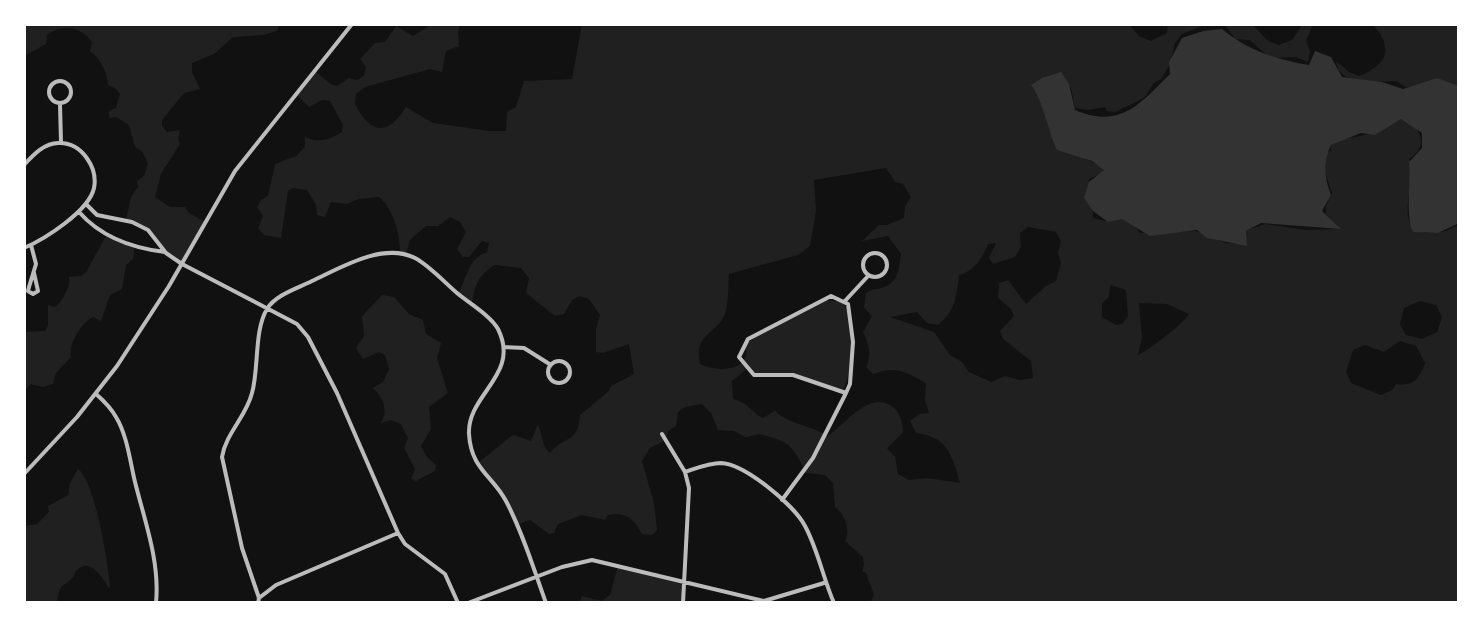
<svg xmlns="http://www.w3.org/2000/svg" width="1483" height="627" font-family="'PT Serif',serif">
<rect width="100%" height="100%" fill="#111"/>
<!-- green -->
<path fill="#202020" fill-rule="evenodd" d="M24,24H279L277,31L263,35L233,37L214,54L192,63V72L200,89L184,93L162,120V126L167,132L180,130L178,138L180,144L161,174L155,197L170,207H185L189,213L205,222L183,263L162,248L148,229L126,220L131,197L138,187L137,181L144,176L148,163L142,151L135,147L129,125L116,117L109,118V111L116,108L120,94L116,89L108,85C108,75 100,56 90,52L92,42C81,26 61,24 47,35L46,44L24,56Z
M432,24H460L458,33L459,46L446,51L442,72L430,69L365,87L356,94L355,104C371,135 388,136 406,107L433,123L489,131H506L507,112L516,107L524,81L572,79L582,24H1129L1139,36L1151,41L1167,33L1168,24H1207L1182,34L1175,43L1169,66L1161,79L1154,83L1144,98L1115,112L1107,111L1105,107L1088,110L1075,108L1071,88L1064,80L1038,86C1040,109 1054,127 1058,151L1075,149L1078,155L1104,168L1102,173L1089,179L1093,218L1105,221L1128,216L1140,233L1196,231L1225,243L1243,244L1247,230L1265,224L1306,230L1340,229L1326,214V206L1332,193L1325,172V154L1331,150V140C1344,141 1362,134 1378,133L1391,119L1404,117C1420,128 1430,146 1409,159C1417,187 1391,232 1429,233C1440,233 1449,231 1459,224V603H870L874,595L866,573L862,571L864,565L863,557L845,541C851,531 845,514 835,507L833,483L825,475L806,473C792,444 790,442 759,434C740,439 749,438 734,431L718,430L711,413L702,404L685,407L678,412L676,426L668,431L666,440L650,448L642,461L654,503L657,530L652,535L642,534C634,519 626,512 608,515L605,520L582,515L558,524L554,533L549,534L530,520L515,525L500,494L478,463L510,437L514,435L531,441L538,424L545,448L550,453C566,434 577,445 580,415L609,391L611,386L634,374L629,344L603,353L596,352V329L600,315L589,299L579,296L572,300L564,314L555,316L526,293L529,278L521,268L494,265C478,277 475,284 472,303L459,292C468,275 468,259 487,252L489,243L482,241L469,257H463L457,249L466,232L460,222L450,217L438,226H426L410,240L406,254L400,252C400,234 393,208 379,197L358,199L347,204L331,202L325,217L317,215L316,205L307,190L293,188L288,191L281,238L264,235L258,228L263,216L257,207L261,200L268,196L275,164L296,156L305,147V137C318,144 330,139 342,132L343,125L330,101L322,100L309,107L297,95L316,72L332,85L337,86L349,78L357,80L364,76L366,67L360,59L375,43L385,42L396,26L413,36ZM886,168L895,182L903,184L911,197L905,206L904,218L887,225H879L862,241L888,236L901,254C899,267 899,282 884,287C877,290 873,288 866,293L864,308L872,316L863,332C869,344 872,356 866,367L873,374C895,365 907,372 926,383L925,400L929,413L919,414L910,421L916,433C948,437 952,455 960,483L927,478L909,480L898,474L895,457L887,448L903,432C903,405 881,393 859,410C848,417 839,428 828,436C811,425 790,425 775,411L763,418C749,411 751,404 733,399L732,381L748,368L759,377L793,375L842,394C853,366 861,327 842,302L825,300L757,336L746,344C746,349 747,354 745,358C738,373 710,370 700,364C693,334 716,335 725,314C729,303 728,286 729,274L798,255L810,246L816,211L814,180ZM1028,227L1056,232L1061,241L1058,253L1061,263L1056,281L1046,286L1026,304L1008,280L999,283L998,298L1011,309L1014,316L1000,331L1003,339L1031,361L1033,378L1020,380L1005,376L991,382L969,372L962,362L950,355L934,332L890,317L917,312L927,323L938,325C956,310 956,297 959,275C975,271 982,258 988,244L996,243L989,258L993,264L1015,257L1021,247L1020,233ZM1110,285L1126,290L1128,316L1122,324L1116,325L1102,317V303L1109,297ZM1420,301L1436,305L1442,317L1437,332L1422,339L1406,335L1400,324L1404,308ZM1139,303L1167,304L1189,314C1183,324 1149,350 1138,355L1142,338ZM1400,341L1416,346L1425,363C1420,378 1413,387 1396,384L1392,390L1381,395L1351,383L1346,372L1353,350L1365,345L1384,352Z
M1219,24H1252L1268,41L1279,45L1292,40L1303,24H1313L1306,41L1310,51L1308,62L1296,57L1270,58L1250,40L1235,39L1226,26Z
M1372,24H1459V88L1406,87L1396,81L1372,82L1346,77L1338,70L1336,61L1349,72L1359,76C1387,66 1395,47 1372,24Z
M106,236L135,246L133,259L126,265L122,289L110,295L101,321L93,317C82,322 68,344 71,357L56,373L53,384L43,387L30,384L24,392V332L45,331L48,326V305L55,307C63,301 71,286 69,277L81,276L86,272Z
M382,295L394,297L409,314L423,320L426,334L441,343L437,358L448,393L429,407L431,429L421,446L427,457L436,465L435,471L416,481L411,479L415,469L404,448L408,438L401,424L391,420L380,423C390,412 382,396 373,388L383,382L389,369L385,355L379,352L363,359L356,348L364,336L362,316Z
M78,469C95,481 109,566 110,589C103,579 90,555 76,571C75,572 75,575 73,577C62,589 60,581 57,603H24V526L37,524L49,512L48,506L68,495L70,483Z
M618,566L684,582L683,603H583L580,601L582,596L602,601L610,595Z"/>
<!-- water -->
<path fill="#333" d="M1222,29C1247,50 1277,60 1309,65L1315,51L1331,57L1342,77L1382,82L1403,89L1437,78L1459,86V223L1438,233L1413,232C1405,216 1411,183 1409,162L1422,148V133L1401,119L1375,135L1361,133L1331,145C1323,162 1324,177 1331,195L1322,211L1341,229L1261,223L1246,231L1247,246L1207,238L1197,230L1150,236L1122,219L1108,222L1093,211L1084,198L1089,182L1104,170L1092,161L1057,150C1047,129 1044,102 1031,85L1042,78L1061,72L1069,84L1075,110C1120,129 1139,105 1170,74L1169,62L1182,38L1203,31Z"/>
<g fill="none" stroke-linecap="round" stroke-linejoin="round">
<!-- minor -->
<path stroke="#bcbcbc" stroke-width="4" d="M49 92a11 11 0 1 1 22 0a11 11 0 1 1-22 0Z
M60,105L61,142
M24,165C33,155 45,142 60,143C82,143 98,168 94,188C89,211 45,239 24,248
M86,204L97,215L132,222L148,230L166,253L182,264L297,324L308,337L337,393L398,533L405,544L445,574L458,603
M79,212C101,237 131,248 165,252
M31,245L36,264L29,287L28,291L33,294L38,291L34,273
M863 265a12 12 0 1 1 24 0a12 12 0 1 1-24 0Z
M844,302L869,275
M504,347L524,348L551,365
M548 372a11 11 0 1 1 22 0a11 11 0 1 1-22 0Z
M96,394C104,401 111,408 116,417C127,435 130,461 135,482C145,522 160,562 156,603
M662,434L685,472L689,488L683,603
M685,472C697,468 709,463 721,463C745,464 794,505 805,526C818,550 823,578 834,603
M782,500L813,458L846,393L850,384L853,342L848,304L831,296L748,339L739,357L754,375H793L846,393
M259,598L276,585L398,533
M258,603L259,598L242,548L222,457C226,433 246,417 252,393C259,369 254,330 267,309C275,295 298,288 312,281C342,267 383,242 415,258C430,266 445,283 457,293C469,303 491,316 498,329C521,375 467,394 469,434C471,469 492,475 506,501C523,533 534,570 546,603
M468,603L562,567L592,560L764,601L824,583"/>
<!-- tertiary -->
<path stroke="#bcbcbc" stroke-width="4" d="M24,474L77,417L117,366L169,286L235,171L352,24"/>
</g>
<!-- border -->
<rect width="1483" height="627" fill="none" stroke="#ffffff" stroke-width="52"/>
</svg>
